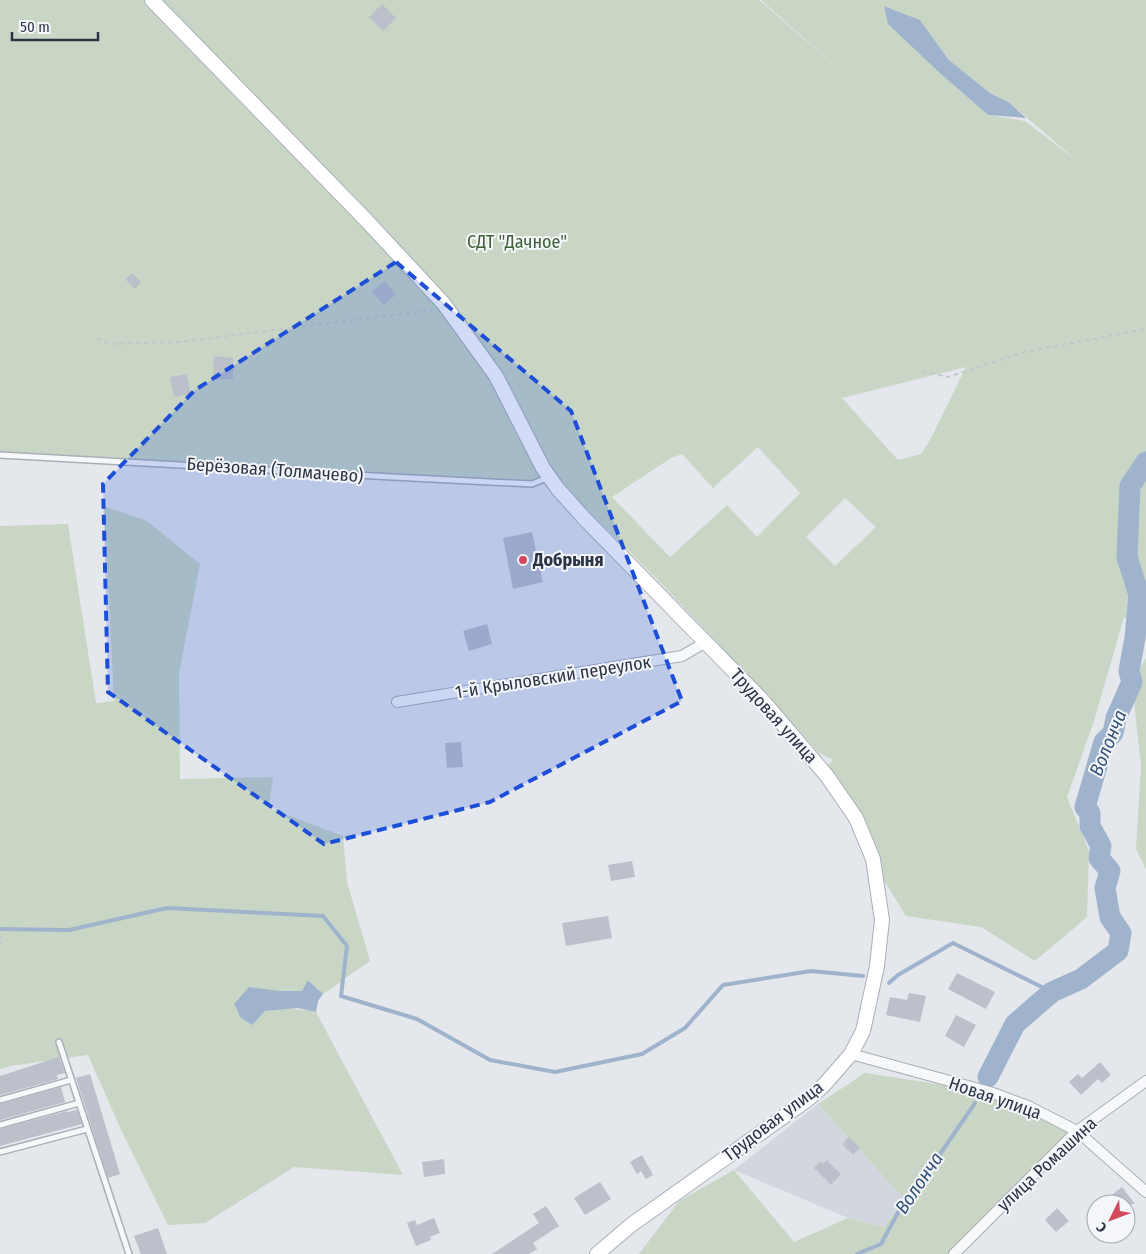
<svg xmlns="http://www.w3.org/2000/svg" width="1146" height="1254" font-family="'Fira Sans Condensed',sans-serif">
<rect width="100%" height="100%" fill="#e4e7ec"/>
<!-- built -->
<path fill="#d2d6de" d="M818,1104L905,1200L884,1227L848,1218L734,1170Z"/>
<!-- green -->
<path fill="#c9d6c5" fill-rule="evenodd" d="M0,0H759L849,78L761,0H1146V629L1139,628L1124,617L1094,721L1067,797L1089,851L1087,917L1035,961L981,927L906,916L872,861L865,837L821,772L833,760L819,753C778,706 735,661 692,616C648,570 604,524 556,482L532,486L0,455ZM884,6L920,20L949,60L990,93L1010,103L1076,160L1025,121L988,115L942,75ZM966,367L929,442L921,454L898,460L842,398ZM758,447L800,493L757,537L727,505L670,557L612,497L671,458L682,454L713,488ZM845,498L876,527L835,566L806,537Z
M104,506L147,521L200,564L179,674L180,779L273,777L269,808L343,836L347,882L370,961L323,994L309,980L302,991H281L234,1005L240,1017C267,1010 288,1006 316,1012L403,1175L294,1167L205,1223L168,1225L122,1132L88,1055L10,1066L0,1069V526L68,524L96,703L114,701Z
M1146,658V869L1136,849L1141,766L1132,682Z
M865,1073L990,1092L1077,1131L954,1254H639L679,1201L734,1170L794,1242L848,1218L884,1227L905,1200L818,1104Z"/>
<!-- water -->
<path fill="#9fb4cc" d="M884,6L920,20L949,60L990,93L1010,103L1026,118L988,115L942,75L888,24Z
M308,980L323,994L318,1001L316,1012L298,1008L265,1011L252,1025L240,1017L234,1004L249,987L281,991H302Z"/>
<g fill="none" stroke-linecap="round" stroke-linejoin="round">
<!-- stream -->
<path stroke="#9fb4cc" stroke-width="4" d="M0,929L69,930L167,908L323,916L347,946L341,996L417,1019L490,1060L555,1072L642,1054L685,1028L723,985L811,971L863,976
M889,983L898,975L953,943L1052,992
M857,1254L881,1244L901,1207L934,1163L975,1103"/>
<!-- river -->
<path stroke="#9fb4cc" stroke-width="21" d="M988,1077L1015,1024L1052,992L1081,979L1118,951L1121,933L1110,917L1105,888L1110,871L1099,858L1101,846L1090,826V813L1085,807L1104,742L1113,733L1116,718L1132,682L1129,671L1135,638L1139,595L1127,557L1130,486L1146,462"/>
</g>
<!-- building -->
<path fill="#bbc0ca" d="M382,4L396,18L383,31L369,17Z
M132,273L141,282L135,289L125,279Z
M385,281L396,295L383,305L372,291Z
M214,356L233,358V379L213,380Z
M187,374L191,394L174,397L170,377Z
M532,532L543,582L513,589L503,538Z
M487,624L492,644L469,651L463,631Z
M461,742L463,767L447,768L445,743Z
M632,861L635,877L611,881L608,865Z
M608,916L612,938L566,946L562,923Z
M957,973L995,992L986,1009L948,989Z
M909,993L926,996L920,1022L886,1015L890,997L907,1000Z
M956,1015L976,1025L964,1047L945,1036Z
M59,1057L65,1073L57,1075L58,1079L0,1095V1076Z
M1100,1062L1111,1075L1102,1083L1098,1079L1081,1095L1069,1082L1078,1074L1082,1078Z
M90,1074L120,1174L108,1178L76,1078Z
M61,1087L65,1102L0,1120V1104Z
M77,1110L82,1124L0,1146V1129L67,1111L68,1112Z
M849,1137L860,1148L853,1155L842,1144Z
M642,1155L653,1175L646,1179L641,1171L637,1174L630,1162Z
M444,1159L445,1174L424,1177L422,1162Z
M827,1160L841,1174L831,1185L814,1168L821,1161L823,1164Z
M600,1182L611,1199L585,1215L574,1198Z
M1122,1187L1135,1204H1100Z
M546,1206L559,1226L533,1243L537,1249L529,1254H492L539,1223L533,1214Z
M1057,1208L1069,1221L1056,1232L1045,1220Z
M434,1218L440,1233L430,1237L431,1240L416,1246L407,1223L415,1220L417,1225Z
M158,1228L167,1254H141L134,1236Z"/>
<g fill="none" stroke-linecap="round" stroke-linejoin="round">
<defs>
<path id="lane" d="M0,455L392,477L532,484L547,478
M59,1042L129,1254
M0,1100L71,1080
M0,1125L79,1103
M0,1152L87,1129"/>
<path id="street" d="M397,702L682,656L706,642
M851,1054L990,1092L1028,1106L1077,1131L1146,1192
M954,1254L1077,1131L1146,1081"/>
<path id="secondary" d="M152,0L367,221L444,304L496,376L543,468L558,489L583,517L764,702L827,776L856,818L873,859L882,920L877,966L863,1031L851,1054L824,1085L807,1100L631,1225L597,1254"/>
</defs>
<!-- lane casing -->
<use href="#lane" stroke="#a9aeb7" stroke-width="8"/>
<!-- street casing -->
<use href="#street" stroke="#a9aeb7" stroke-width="12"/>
<!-- secondary casing -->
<use href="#secondary" stroke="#a9aeb7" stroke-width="16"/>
<!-- path -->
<path stroke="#c2c5cb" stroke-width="2" stroke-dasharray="4 4" stroke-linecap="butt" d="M97,338L109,344L179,342L433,310
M923,371L948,377L1025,352L1146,329
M0,935L2,942L0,944"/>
<!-- lane -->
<use href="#lane" stroke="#f7f8fa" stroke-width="5"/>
<!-- street -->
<use href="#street" stroke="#f7f8fa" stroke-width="10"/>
<!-- secondary -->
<use href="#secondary" stroke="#fff" stroke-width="14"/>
</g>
<!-- marked area -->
<path fill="#1d4ed8" fill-opacity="0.2" stroke="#1d4ed8" stroke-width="4" stroke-dasharray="10 6" stroke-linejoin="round" d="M396,262L571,411L682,701L490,802L324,844L108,692L103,484L195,390Z"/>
<!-- markers -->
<circle fill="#d1495b" stroke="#f4f6f9" stroke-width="2" cx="523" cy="560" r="5"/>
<g text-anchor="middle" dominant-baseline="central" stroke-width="4" stroke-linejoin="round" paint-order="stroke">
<!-- park labels -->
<g font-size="18" fill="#3f6138" stroke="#f4f6f9">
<text x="517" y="242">СДТ "Дачное"</text>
</g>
<!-- street labels -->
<g font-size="18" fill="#2b3445" stroke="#f4f6f9">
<text transform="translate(275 470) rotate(4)">Берёзовая (Толмачево)</text>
<text transform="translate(553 677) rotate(-9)">1-й Крыловский переулок</text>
<text transform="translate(774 716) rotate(48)">Трудовая улица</text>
<text transform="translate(995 1098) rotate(19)">Новая улица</text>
<text transform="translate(773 1121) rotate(-37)">Трудовая улица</text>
<text transform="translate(1047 1164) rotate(-43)">улица Ромашина</text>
</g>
<!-- poi labels -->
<g font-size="18" font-weight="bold" fill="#2b3445" stroke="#f4f6f9" text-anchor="start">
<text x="533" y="560">Добрыня</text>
</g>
<!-- water labels -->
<g font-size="19" font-style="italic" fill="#34527a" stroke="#f4f6f9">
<text transform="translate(1108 743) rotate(-68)">Волонча</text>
<text transform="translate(919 1183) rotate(-56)">Волонча</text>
</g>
</g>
<!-- north arrow -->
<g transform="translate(1111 1219) rotate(228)"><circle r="24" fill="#f4f6f9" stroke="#a4a8b1"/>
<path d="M0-4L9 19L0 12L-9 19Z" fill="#d1495b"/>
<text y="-8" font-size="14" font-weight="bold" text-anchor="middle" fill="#2b3445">С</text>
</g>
<!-- scale -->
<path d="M12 32v8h86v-8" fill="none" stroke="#2b3445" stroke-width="2.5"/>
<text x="20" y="32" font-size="15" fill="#2b3445" stroke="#f4f6f9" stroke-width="4" paint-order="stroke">50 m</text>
</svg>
